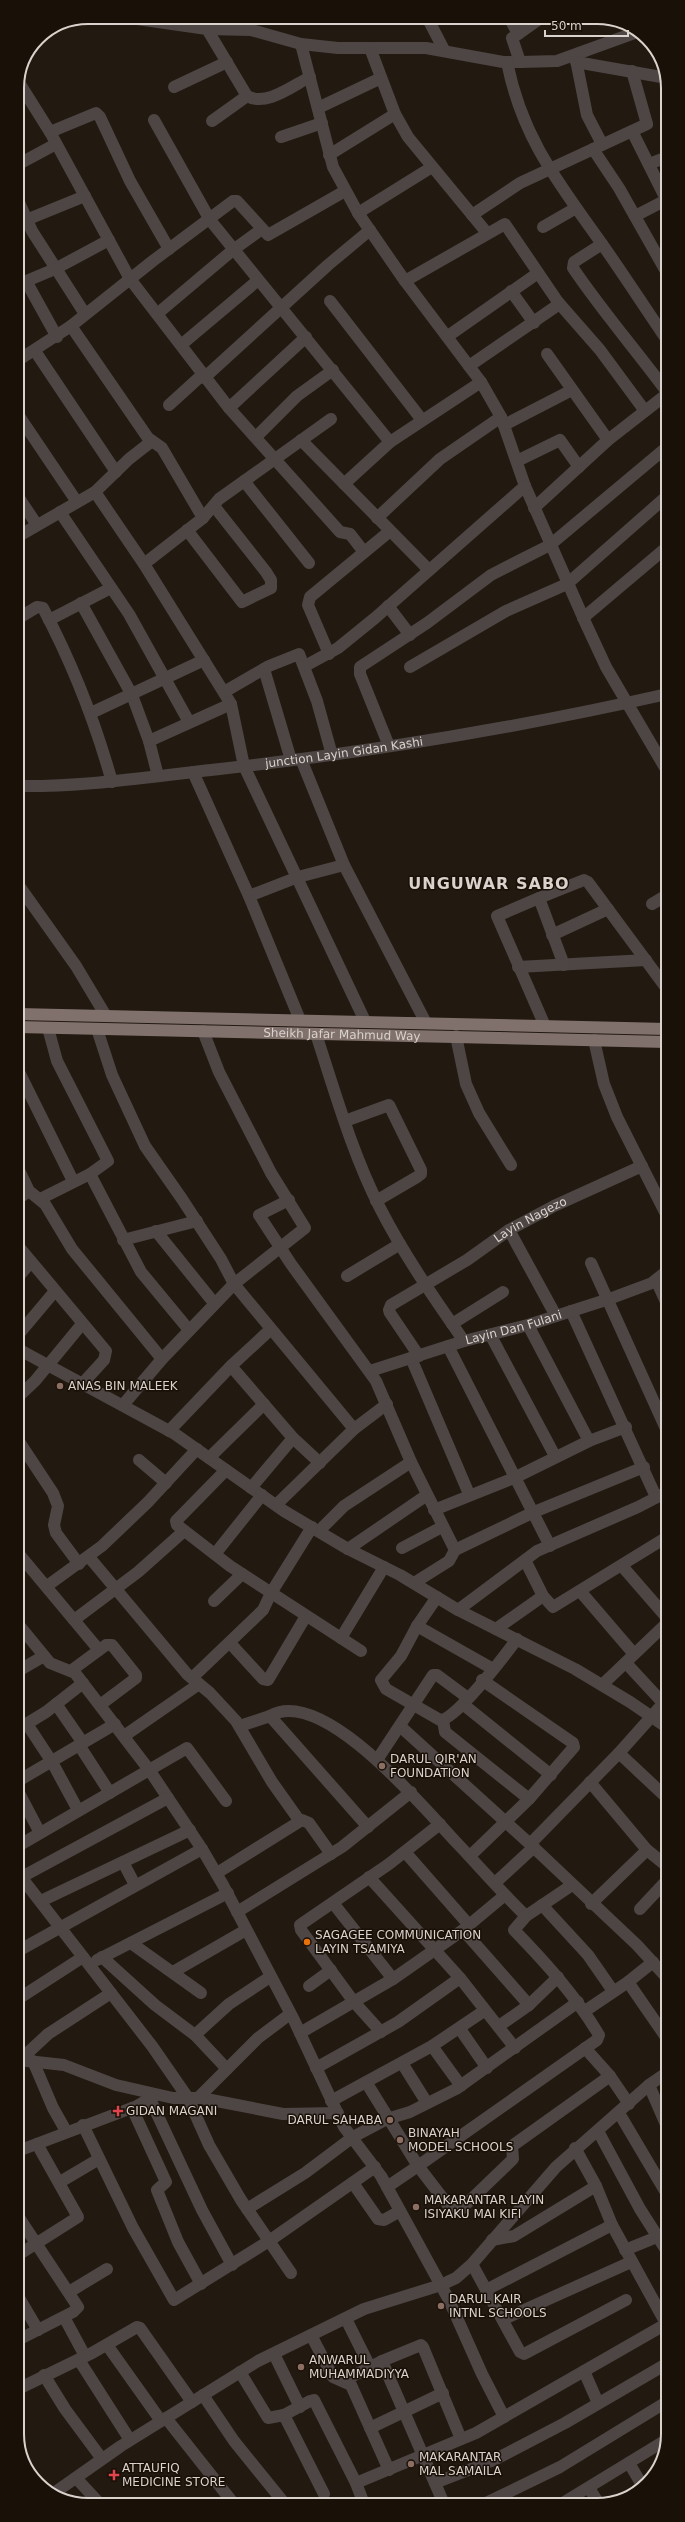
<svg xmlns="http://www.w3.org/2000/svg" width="685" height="2522" font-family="'DejaVu Sans',sans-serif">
<rect width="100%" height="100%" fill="#221910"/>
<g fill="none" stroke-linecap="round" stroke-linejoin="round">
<!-- minor -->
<g stroke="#4d4644" stroke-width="12">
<path d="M123,17L207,29L251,30L301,44L338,48H426L503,62H520L557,61L637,32"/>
<path d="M246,17L251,30"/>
<path d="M427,17L444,50"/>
<path d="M509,17L518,34L512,38L520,62"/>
<path d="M207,29L247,96C266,107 292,86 310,77"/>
<path d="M518,34L542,17"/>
<path d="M301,44L333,167L358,213L405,281L481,382L501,417L525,486L586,624L606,667L667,771"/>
<path d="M370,48L395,114L408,137L487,233"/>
<path d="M575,55L587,115L602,144"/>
<path d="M507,62C522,138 558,182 602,244C624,275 645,308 667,340"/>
<path d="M576,62L667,78"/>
<path d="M18,81L50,132L130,279L229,408L340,532L350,534L364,552"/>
<path d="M174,87L227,62"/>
<path d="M318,108L381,78"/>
<path d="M154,120L210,220L390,442"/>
<path d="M212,121L247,96"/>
<path d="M632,131L667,201"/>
<path d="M50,132L96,113L100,117L130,181L169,249"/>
<path d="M281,137L322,123"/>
<path d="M593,149L619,188L667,273"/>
<path d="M329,155L395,114"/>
<path d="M649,164L667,157"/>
<path d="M17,165L56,144"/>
<path d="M17,198L32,231L85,314"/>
<path d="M358,213L432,167"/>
<path d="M472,215L520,183L647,124L632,71"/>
<path d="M635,216L666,200"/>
<path d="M26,220L85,196"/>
<path d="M543,227L576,208"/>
<path d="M602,244L574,262L573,268C602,311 636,350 667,392"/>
<path d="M26,281L57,337"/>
<path d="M405,281L505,224L558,302V305L469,366"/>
<path d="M17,285L55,269L109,240"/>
<path d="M511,291L534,323"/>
<path d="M330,301L422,420"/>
<path d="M558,302L600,350L645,411"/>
<path d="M157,314L233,250L262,229"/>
<path d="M71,326L148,438L162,448L203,518"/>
<path d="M448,336L538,273"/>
<path d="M181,345L257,281"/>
<path d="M35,351L116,472"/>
<path d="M547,354L608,440"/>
<path d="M17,361L71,326L154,260L233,201H237L268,235L345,191"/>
<path d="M204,378L328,265L370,230"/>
<path d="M169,405L202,375"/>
<path d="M229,408L306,337"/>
<path d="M17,413L77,502"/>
<path d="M504,425L572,390"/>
<path d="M256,437L297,396L333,370"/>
<path d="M301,440L429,570"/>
<path d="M517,461L560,440L579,467"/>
<path d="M244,481L309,563"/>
<path d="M344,484L390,442L481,382"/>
<path d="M95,492L144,564L231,704L244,766L365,1021"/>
<path d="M17,495L37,525"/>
<path d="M534,508L608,440L667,394"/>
<path d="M60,512L129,614L189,722"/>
<path d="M377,518L440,459L501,417"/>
<path d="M187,530L242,602L271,588V580L266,572L214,506"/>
<path d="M17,537L95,492L129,459L152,441"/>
<path d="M144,564L203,518L219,499L331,419"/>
<path d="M81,603L132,695L149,741L158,776"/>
<path d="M388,606L410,635"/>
<path d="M583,618L667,547"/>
<path d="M17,619L37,607L43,608C72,663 95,721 112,782"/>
<path d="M49,620L111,588"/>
<path d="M329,654L308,605L310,597L390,531"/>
<path d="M305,666L338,648L375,618L525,486"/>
<path d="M410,667L506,611L567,584L667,496"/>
<path d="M264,669L291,760"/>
<path d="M224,692L269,666L299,654L317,701L332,755"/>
<path d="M91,713L204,660"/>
<path d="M149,741L231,704"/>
<path d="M389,746L360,674V667L427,623L491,575L550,545L667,447"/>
<path d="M301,759L344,865L426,1023"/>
<path d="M193,772L249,896L300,1020"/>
<path id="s1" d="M17,786C83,787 147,777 211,770C364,753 517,728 667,694"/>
<path d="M17,883L76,966L106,1016"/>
<path d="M249,896L298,877L344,865"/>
<path d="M539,898L584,880L588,882L667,989"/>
<path d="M652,904L667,895"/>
<path d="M552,935L608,909"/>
<path d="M518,967L646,960"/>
<path d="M545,1026L497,916L539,898L564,965"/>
<path d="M97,1029L112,1075L145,1146L182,1199L221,1259L234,1284L354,1429"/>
<path d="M316,1034C335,1092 352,1153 380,1208C404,1255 434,1298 464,1341"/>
<path d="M456,1036L466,1084L479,1113L511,1165"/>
<path d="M594,1040L604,1084L617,1117L667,1216"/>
<path d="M18,1070L73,1181"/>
<path d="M345,1121L389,1105L421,1170V1174L417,1177L376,1201"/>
<path d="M18,1168L29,1191L45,1204L72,1249L162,1359"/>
<path d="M90,1174L141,1272L189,1330"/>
<path d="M18,1199L29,1191"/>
<path d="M40,1199L90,1174L108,1161L57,1061L48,1028"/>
<path d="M289,1200L259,1215L291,1264L376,1381L411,1462L455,1550"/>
<path d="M509,1230L556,1316"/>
<path d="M156,1231L214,1303"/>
<path d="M123,1240L197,1221"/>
<path d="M19,1247L106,1351L104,1360L83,1383"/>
<path d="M591,1263L667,1431"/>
<path d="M347,1276L400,1244"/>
<path d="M18,1277L31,1262"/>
<path d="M656,1280L667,1304"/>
<path d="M571,1311L656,1497"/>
<path d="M452,1324L503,1292"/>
<path d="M528,1325L589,1441"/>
<path d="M18,1335L55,1291"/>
<path d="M491,1336L555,1456"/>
<path d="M448,1346L550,1546"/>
<path d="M18,1349L175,1434L284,1511L348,1549L400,1575L458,1610L575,1669L630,1702L668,1728"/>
<path id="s2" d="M419,1356L390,1313L389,1310L391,1305L467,1260L509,1230L554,1206L642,1166"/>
<path d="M411,1358L469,1494"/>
<path d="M231,1366L293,1438L320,1463"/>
<path id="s3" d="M370,1371L464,1341L528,1325L609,1299L652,1283L667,1271"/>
<path d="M18,1397L35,1381L82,1324"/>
<path d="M123,1405L162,1359L234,1284L305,1228L271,1173L219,1072L203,1031"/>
<path d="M169,1431L231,1366L271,1329"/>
<path d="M18,1440L53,1493L58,1506L54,1525L56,1533L79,1564"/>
<path d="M209,1458L264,1404"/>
<path d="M139,1460L166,1483"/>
<path d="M226,1470L176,1521L177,1525L230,1566L361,1651"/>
<path d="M251,1488L293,1438"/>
<path d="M276,1505L354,1429L387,1404"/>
<path d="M434,1510L514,1478L589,1441L626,1427"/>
<path d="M319,1531L344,1506L411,1462"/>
<path d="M402,1548L442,1527"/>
<path d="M348,1549L427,1495"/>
<path d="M18,1553L99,1650"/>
<path d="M215,1554L262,1495"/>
<path d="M89,1557L187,1674L210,1693L236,1721L272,1782L299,1820"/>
<path d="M525,1560L543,1596L553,1607L667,1537"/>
<path d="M622,1566L668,1619"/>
<path d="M414,1583L449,1561L455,1550L534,1512L644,1467"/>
<path d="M47,1586L102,1546L148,1502L197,1449"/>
<path d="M580,1591L634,1654"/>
<path d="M437,1597L417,1626L401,1656L381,1680L386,1689L440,1720C455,1721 506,1654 517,1639"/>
<path d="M214,1601L242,1574"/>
<path d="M458,1610L537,1551L638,1507L667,1492"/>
<path d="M74,1620L138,1572L184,1531"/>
<path d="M18,1624L50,1663L75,1673L150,1771L202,1849L223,1885L293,2018L344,2127L381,2176L449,2300L482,2374L504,2417"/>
<path d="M417,1626L493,1669"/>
<path d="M496,1629L543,1596"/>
<path d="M341,1638L384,1567"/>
<path d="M230,1643L263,1679L268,1680L306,1616"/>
<path d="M626,1663L663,1703"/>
<path d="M72,1670L106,1645H112L136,1675V1678L100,1705"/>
<path d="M18,1671L44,1656"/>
<path d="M192,1678L263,1610L271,1593L312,1527"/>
<path d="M602,1685L668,1622"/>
<path d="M56,1704L83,1743"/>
<path d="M464,1705L551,1775"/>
<path d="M270,1716C322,1685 423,1807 455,1841C479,1866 501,1892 526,1916"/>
<path d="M443,1720L445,1732L529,1799"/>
<path d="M27,1724L52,1762L78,1810"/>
<path d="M240,1726L270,1716L368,1827"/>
<path d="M401,1727L530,1844L637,1945L668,1979"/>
<path d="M18,1729L46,1712L83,1683"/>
<path d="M124,1736L199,1684"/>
<path d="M79,1745L110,1793"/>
<path d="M619,1753L668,1799"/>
<path d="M377,1760L433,1675H437L468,1698"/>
<path d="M18,1781L115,1724"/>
<path d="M590,1782L647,1850L668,1867"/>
<path d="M18,1791L40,1833"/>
<path d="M530,1844L619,1753L668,1698"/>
<path d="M18,1846L187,1748L226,1801"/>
<path d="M405,1852L469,1925"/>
<path d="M470,1856L529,1799L574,1747L573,1743L482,1680"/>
<path d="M123,1862L135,1885"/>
<path d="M18,1873L152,2046L188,2098L209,2145L241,2200L291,2273"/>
<path d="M217,1873L302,1820L309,1823L331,1854"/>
<path d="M369,1877L460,1978L515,2048"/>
<path d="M18,1879L168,1798"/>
<path d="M495,1883L534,1847"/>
<path d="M41,1901L190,1830"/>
<path d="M333,1903L393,1979"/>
<path d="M591,1904L647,1850"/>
<path d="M542,1905L588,1955L613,1991"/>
<path d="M640,1909L668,1879"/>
<path d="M237,1912L342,1847L411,1792"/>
<path d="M463,1930L529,2005"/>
<path d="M131,1943L201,1993"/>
<path d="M18,1951L202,1849"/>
<path d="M102,1957L155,2005L195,2035L227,2069"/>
<path d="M97,1960L228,1893"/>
<path d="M173,1972L246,1930"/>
<path d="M628,1982L668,2040"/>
<path d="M309,1986L331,1970"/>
<path d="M18,1999L83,1957"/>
<path d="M585,2011L628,1982L653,1962"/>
<path d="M499,2026L529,2005L558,1977"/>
<path d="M460,2029L487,2068"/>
<path d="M381,2032L354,2002L301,1930L300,1925L389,1864L440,1824"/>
<path d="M300,2033L393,1979L463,1930L505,1895"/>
<path d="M195,2035L229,2004L270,1977"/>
<path d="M432,2046L461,2086"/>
<path d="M585,2048L610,2076L629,2104"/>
<path d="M18,2060L64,2065L116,2085L173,2098H201L283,2114L338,2113"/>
<path d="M20,2060L48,2034L111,1993"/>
<path d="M33,2061L53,2108L66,2131"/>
<path d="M402,2063L427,2103"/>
<path d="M316,2068L398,2022L460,1978"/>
<path d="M366,2082L418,2166L597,2040L599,2035C575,1995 546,1963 514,1930L526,1916L572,1885"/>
<path d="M649,2085L668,2129"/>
<path d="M198,2098L258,2038L290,2014"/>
<path d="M150,2099L202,2210L232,2265"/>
<path d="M331,2101L432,2046L484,2011"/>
<path d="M132,2108L166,2182L157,2190L178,2242L201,2284"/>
<path d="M619,2113L668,2196"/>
<path d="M83,2125L133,2228L174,2300L269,2241L375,2167"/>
<path d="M598,2131L640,2209L668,2253"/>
<path d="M575,2148L596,2186L612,2225L668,2327"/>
<path d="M18,2151L137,2106L156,2095"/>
<path d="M60,2182L99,2159"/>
<path d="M353,2183L378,2219L384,2220L400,2211"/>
<path d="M387,2187L418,2166L448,2205L458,2212L513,2159L512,2146L610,2076"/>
<path d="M247,2209L305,2173L353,2137L387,2119L410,2112L456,2089L578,2002"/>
<path d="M18,2216L78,2307L73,2312L18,2340"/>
<path d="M492,2240L514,2236L596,2186"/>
<path d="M625,2250L657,2237"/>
<path d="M18,2255L78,2217L37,2144"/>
<path d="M472,2264L520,2352L524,2354L626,2300"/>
<path d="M486,2290L612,2225"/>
<path d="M69,2292L107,2269"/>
<path d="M18,2296L38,2330"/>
<path d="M64,2317L85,2356"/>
<path d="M346,2319L370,2367"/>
<path d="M504,2319L631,2262"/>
<path d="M311,2335L333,2377L351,2385L389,2470"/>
<path d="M107,2345L161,2421"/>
<path d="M274,2354L300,2407"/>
<path d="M79,2360L130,2440"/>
<path d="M382,2361L444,2504"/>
<path d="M584,2371L598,2403"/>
<path d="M240,2372L268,2418L284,2415L324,2494"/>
<path d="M44,2375L65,2409L102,2459"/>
<path d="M343,2381L382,2361L421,2345L423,2347L461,2439"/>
<path d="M18,2389L92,2353L137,2327L140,2328L192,2402"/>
<path d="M203,2395L234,2441L285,2504"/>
<path d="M284,2415L310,2401L314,2400L356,2483L364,2504"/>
<path d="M166,2418L234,2504"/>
<path d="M370,2428L443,2393"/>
<path d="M629,2463L642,2485"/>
<path d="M76,2478L101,2505"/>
<path d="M356,2483L476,2433L666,2324"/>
<path d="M435,2483L494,2460L565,2423L668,2363"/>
<path d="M589,2488L599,2504"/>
<path d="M54,2493L121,2446L258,2361L364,2309L441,2285L456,2278L472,2264L556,2167L649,2085L668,2072"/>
<path d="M484,2504L560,2467L668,2401"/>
<path d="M561,2504L666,2440"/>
</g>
<!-- major -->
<g stroke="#80716d" stroke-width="12">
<path d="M18,1014L667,1029"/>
<path id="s4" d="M18,1027L667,1042"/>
</g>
</g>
<!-- markers -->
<g fill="#8d6e63" stroke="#191007" stroke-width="1.5">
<circle cx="60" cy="1386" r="4"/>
<circle cx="382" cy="1766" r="4"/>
<circle cx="390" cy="2120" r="4"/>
<circle cx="400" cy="2140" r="4"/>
<circle cx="416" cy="2207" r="4"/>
<circle cx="441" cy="2306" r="4"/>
<circle cx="301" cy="2367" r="4"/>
<circle cx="411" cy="2464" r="4"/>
</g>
<circle fill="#e8710a" stroke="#191007" stroke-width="1.5" cx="307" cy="1942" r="4"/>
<g fill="#e0444e" stroke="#191007" stroke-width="1.5">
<path d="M116 2105h4v4h4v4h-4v4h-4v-4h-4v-4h4z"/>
<path d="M112 2469h4v4h4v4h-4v4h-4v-4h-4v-4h4z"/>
</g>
<g text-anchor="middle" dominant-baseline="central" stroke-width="3" stroke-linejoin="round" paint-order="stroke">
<!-- street labels -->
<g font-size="12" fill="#dad2cc" stroke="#191007">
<text stroke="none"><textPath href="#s1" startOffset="329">junction Layin Gidan Kashi</textPath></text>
<text stroke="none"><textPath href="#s4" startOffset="324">Sheikh Jafar Mahmud Way</textPath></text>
<text stroke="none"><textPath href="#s2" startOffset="224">Layin Nagezo</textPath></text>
<text stroke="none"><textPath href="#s3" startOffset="150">Layin Dan Fulani</textPath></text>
</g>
<!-- poi labels -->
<g font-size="12" fill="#dad2cc" stroke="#191007" text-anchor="start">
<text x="68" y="1386">ANAS BIN MALEEK</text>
<text x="390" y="1759">DARUL QIR'AN<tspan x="390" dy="14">FOUNDATION</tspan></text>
<text x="315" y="1935">SAGAGEE COMMUNICATION<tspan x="315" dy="14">LAYIN TSAMIYA</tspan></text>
<text x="126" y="2111">GIDAN MAGANI</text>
<text x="382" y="2120" text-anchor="end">DARUL SAHABA</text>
<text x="408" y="2133">BINAYAH<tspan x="408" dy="14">MODEL SCHOOLS</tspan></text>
<text x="424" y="2200">MAKARANTAR LAYIN<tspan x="424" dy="14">ISIYAKU MAI KIFI</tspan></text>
<text x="449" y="2299">DARUL KAIR<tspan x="449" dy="14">INTNL SCHOOLS</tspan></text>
<text x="309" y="2360">ANWARUL<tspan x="309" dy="14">MUHAMMADIYYA</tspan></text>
<text x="419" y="2457">MAKARANTAR<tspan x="419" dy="14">MAL SAMAILA</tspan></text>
<text x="122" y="2468">ATTAUFIQ<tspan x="122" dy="14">MEDICINE STORE</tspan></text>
</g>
<!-- district labels -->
<g font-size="16" font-weight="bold" letter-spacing="1" fill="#dad2cc" stroke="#191007">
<text x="489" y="883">UNGUWAR SABO</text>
</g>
</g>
<!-- crop -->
<path d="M0 0H685V2522H0ZM88 24H597A64 64 0 0 1 661 88V2434A64 64 0 0 1 597 2498H88A64 64 0 0 1 24 2434V88A64 64 0 0 1 88 24Z" fill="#191007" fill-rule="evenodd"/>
<path fill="none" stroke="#dad2cc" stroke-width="2" d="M88 24H597A64 64 0 0 1 661 88V2434A64 64 0 0 1 597 2498H88A64 64 0 0 1 24 2434V88A64 64 0 0 1 88 24Z"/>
<!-- scale -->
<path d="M545 30v6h83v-6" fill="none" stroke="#dad2cc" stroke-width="2"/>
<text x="551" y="30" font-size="12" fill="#dad2cc" stroke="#191007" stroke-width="3" paint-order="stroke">50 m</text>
</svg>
